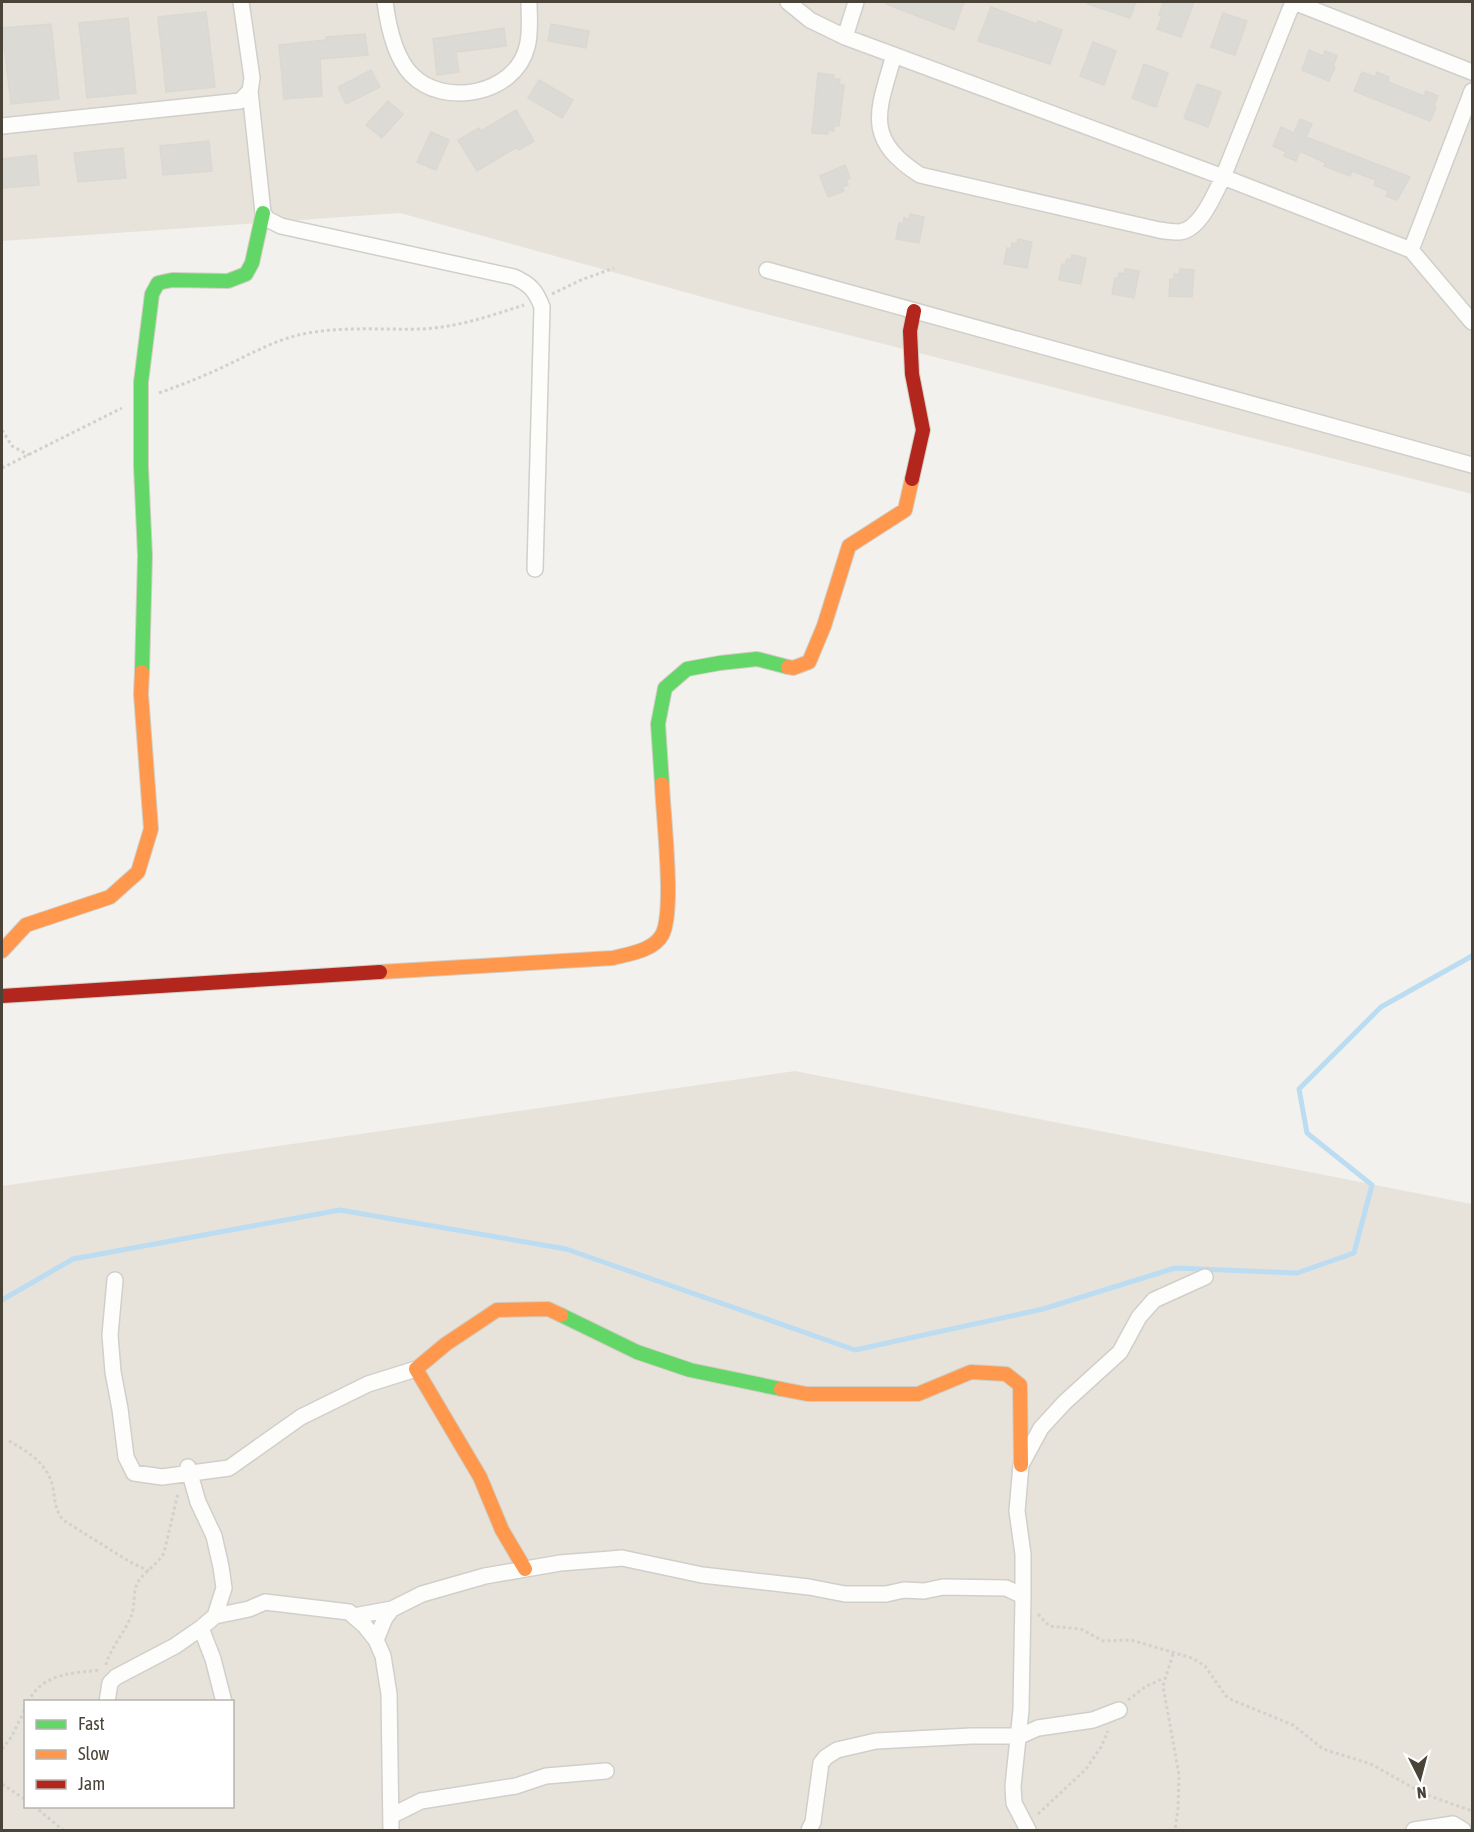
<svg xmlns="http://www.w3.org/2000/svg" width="1474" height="1832" font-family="'Asap Condensed',sans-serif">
<rect width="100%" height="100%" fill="#f2f1ed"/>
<!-- residential -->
<path fill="#e7e3da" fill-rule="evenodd" d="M2,2H1472V494L735,306L400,213L2,241Z
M795,1071L1472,1204V1830H2V1186ZM26,1702H232V1806H26Z"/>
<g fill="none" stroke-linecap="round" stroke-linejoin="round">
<!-- stream -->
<path stroke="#bcdcf2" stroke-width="5" d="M2,1300L73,1259L340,1210L566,1249L855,1350L1043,1309L1175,1268L1297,1273L1354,1253L1372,1185L1307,1133L1299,1089L1381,1007L1472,956"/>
</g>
<!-- building -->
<path fill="#dcdad5" stroke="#dbd8d2" stroke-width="1.5" d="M886,2H964L954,30L886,4Z
M1089,2H1136L1130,18L1088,4Z
M1163,2H1194L1181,37L1157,29L1162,16L1159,15Z
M991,7L1037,24L1038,21L1062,30L1050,64L978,41Z
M206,12L215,87L166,92L158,17Z
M1223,13L1247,21L1235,55L1211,47Z
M128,18L136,93L87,98L79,23Z
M51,24L59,99L11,104L2,28Z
M551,24L589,31L586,48L548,41Z
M504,28L506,46L456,52L459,72L437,75L433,39Z
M365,34L368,55L320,59L322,96L284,99L279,45L326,40V37Z
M1093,42L1116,51L1104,85L1080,76Z
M1309,50L1323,56L1325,51L1337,56L1333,66L1335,67L1329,81L1302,70Z
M1144,64L1168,73L1156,107L1132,98Z
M371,70L380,87L346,104L338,87Z
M1362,72L1375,77L1377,72L1389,77L1388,82L1424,96L1426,91L1438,96L1434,106L1436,107L1430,121L1354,91Z
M818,73L834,75V79H840L839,84L844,85L839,126H834V131L828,130V134L812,133Z
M539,80L573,100L562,118L528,98Z
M1197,84L1221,92L1208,127L1184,118Z
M388,101L403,114L382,138L366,125Z
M516,110L534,141L519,150L517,147L477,171L458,140L479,128L481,131Z
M1300,119L1312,124L1306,137L1410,177L1397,200L1386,196L1388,191L1374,185L1376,180L1352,171L1350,176L1324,166L1326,163L1300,151L1296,161L1284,156L1286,152L1273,146L1281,127L1294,133Z
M431,132L449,140L436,170L417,162Z
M209,141L212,171L163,175L160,146Z
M123,148L126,178L78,182L74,153Z
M36,155L39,185L2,188V159Z
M845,165L850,178L846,180L848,185L842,187L844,191L828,197L820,176Z
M910,214L924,217L919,243L896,239L899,223L903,224L904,218L909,219Z
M1018,239L1032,242L1027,268L1004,264L1007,248L1011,249L1012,243L1017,244Z
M1072,255L1086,258L1081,284L1059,280L1062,264L1065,265L1067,259L1071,260Z
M1125,269L1139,271L1134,298L1112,294L1115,278H1118L1119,273L1124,274Z
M1180,269L1194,270L1192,297L1169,296L1170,279H1174V274H1179Z"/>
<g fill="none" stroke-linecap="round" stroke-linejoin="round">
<defs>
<path id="street" d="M385,2C388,25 394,56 411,74C443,108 515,95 527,47C531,33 529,16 529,2
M788,2L810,20L845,37L1223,177L1293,2
M1294,2L1472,72
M845,37L856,2
M894,55C878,111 863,138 920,175L1159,230C1165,231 1172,232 1179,232C1200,231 1215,193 1223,177L1411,250L1472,91
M250,91L263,213L267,219L281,226L514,277C530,284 536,291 542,307L535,569
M2,126L240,101L250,91L252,78L241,2
M1411,250L1472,322
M767,270L1472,465
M115,1280L110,1335L113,1372L120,1409L126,1457L134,1473L162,1477L229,1468L301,1417L368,1384L416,1369
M1023,1596V1554L1017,1511L1021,1465L1041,1428L1065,1402L1120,1352L1139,1317L1154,1300L1205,1277
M215,1616L249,1609L265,1602L349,1612L365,1626L376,1640L383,1656L389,1694L391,1830
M354,1616L392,1609
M201,1628L213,1659L224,1702
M376,1640L385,1618L392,1609L422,1594L485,1576L560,1563L611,1559L622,1558L702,1575L809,1587L845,1594H886L904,1590L924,1591L943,1587L1006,1588L1023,1596L1021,1710L1013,1786L1014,1803L1028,1830
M107,1702L110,1683L116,1677L175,1646L201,1628L215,1616L224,1588L221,1567L214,1536L198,1502L188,1467
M391,1816L421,1801L516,1786L546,1776L606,1771
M809,1830L813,1822L821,1763L826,1757L837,1750L876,1741L971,1736H1020L1038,1728L1093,1720L1119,1710
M1414,1830L1453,1824L1463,1830"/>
<path id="fast" d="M142,672L145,556L141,467V382L152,294L158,283L172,280L228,281L246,274L252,263L263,213
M662,784L658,724L665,688L687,669L720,663L757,659L788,667
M561,1315L637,1352L690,1370L781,1389"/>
<path id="slow" d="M788,667L793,668L809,662L824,626L849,546L905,510L912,479
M2,951L26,925L110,897L138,872L151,829L141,694L142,672
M380,972L613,958C628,954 653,951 662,935C675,912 663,815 662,784
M781,1389L807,1394H918L971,1372L1006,1374L1020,1385L1021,1465
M525,1569L502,1530L480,1477L416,1369L446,1344L497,1310L548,1309L561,1315"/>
<path id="jam" d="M912,479L923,430L912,374L910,331L914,311
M2,996L380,972"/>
</defs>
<!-- street casing -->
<use href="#street" stroke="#d0cfca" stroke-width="18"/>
<!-- fast casing -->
<use href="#fast" stroke="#d2cec3" stroke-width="16"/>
<!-- slow casing -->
<use href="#slow" stroke="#d2cec3" stroke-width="16"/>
<!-- jam casing -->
<use href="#jam" stroke="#d2cec3" stroke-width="16"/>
<!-- path -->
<path stroke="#d2d1cb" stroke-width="3" stroke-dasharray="3 3" stroke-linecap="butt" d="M552,294L581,280L614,268
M159,393C181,385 202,377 223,367C249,355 274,340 303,334C342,326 382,330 422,329C458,327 490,316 524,305
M2,430L12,446L29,455
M2,468L122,408
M9,1441C29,1452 48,1464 53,1488C55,1500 55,1510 63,1520L130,1562L149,1571
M1038,1614L1049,1626L1081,1629L1103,1641L1131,1640L1192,1658L1205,1666L1226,1696L1232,1700L1293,1725L1323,1749L1371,1764L1424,1794L1472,1811
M1173,1654L1163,1686L1179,1775L1178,1809L1175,1830
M106,1665C109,1650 126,1631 132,1614C135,1604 133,1590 138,1582C145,1571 157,1565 164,1553L178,1493
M1128,1700L1145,1687L1164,1678
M28,1702C42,1673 73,1673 101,1670
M2,1749L12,1736L26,1707
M2,1784L26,1800
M34,1806L63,1830
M1038,1814L1086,1769L1101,1747L1108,1731"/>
<!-- street -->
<use href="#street" stroke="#fdfdfc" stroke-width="15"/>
<!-- fast -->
<use href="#fast" stroke="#63d668" stroke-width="14"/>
<!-- slow -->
<use href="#slow" stroke="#ff974d" stroke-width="14"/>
<!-- jam -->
<use href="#jam" stroke="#b3261e" stroke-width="14"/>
</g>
<!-- border -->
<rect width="1474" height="1832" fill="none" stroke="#4a4337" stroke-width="6"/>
<!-- legend -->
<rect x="24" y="1700" width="210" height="108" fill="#ffffff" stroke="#b7b4af" stroke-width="1.5"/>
<rect x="36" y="1720" width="30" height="9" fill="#63d668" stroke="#b7b4af" stroke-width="1.5"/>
<text x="78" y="1730" font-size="18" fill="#4a4337">Fast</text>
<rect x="36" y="1750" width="30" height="9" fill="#ff974d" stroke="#b7b4af" stroke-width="1.5"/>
<text x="78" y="1760" font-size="18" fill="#4a4337">Slow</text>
<rect x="36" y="1780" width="30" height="9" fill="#b3261e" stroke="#b7b4af" stroke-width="1.5"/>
<text x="78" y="1790" font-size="18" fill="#4a4337">Jam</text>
<!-- north arrow -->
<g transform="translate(1420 1778) rotate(174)" stroke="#ffffff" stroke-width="4.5" paint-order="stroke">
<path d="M0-4.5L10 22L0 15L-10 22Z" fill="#4a4337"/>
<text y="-9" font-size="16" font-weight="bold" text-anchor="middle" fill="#4a4337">N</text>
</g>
</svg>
